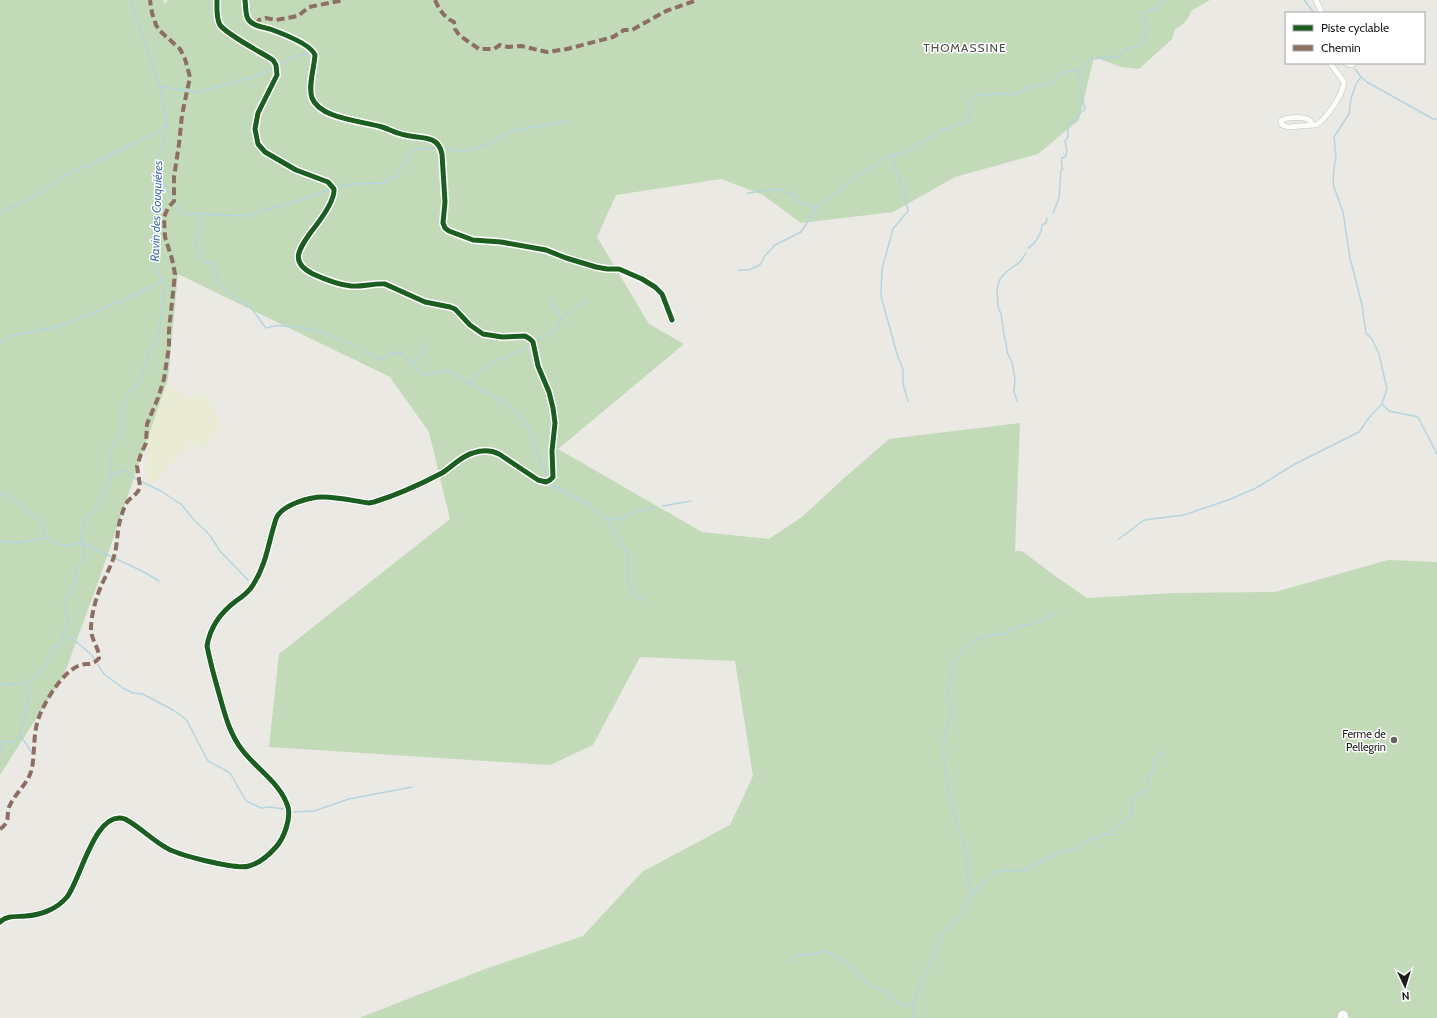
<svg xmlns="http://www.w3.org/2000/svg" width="1437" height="1018" viewBox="0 0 1437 1018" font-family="Cabin,sans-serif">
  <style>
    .farmland { fill: #e9ebd5 }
    .forest { fill: #c2dab7 }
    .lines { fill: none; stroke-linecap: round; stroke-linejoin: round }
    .stream { stroke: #b6d4df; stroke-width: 1.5 }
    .minor-casing { stroke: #c2c2bf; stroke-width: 6 }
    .tertiary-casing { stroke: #c2c2bf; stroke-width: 8 }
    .minor { stroke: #fcfcfb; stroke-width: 5 }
    .tertiary { stroke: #fcfcfb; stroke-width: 6 }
    .quiet { stroke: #8d6e63; stroke-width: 4; stroke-dasharray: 8 4; stroke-linecap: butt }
    .cycleway-casing { stroke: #fff; stroke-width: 8 }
    .cycleway { stroke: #1b5e20; stroke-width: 5 }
    .poi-dot { fill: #636361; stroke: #fff; stroke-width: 1.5 }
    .labels { text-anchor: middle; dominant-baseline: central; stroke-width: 3; stroke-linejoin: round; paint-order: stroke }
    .poi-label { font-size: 11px; fill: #1b1b1b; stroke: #fff; text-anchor: end }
    .neighbourhood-label { font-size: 12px; letter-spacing: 1px; fill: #4e4e4e; stroke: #fff }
    .water-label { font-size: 12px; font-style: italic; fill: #4673ad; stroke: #fff }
  </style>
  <rect width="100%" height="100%" fill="#eae9e3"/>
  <!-- farmland -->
  <path class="farmland" d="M167,383L188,397L204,392L223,427L203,449L190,444L152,485L148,483L145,470L148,453L146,441Z"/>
  <!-- forest -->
  <path class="forest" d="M0,0H163L165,4L168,0H1210L1191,11C1188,20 1184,25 1175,29L1172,39L1139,69L1121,67L1094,57L1079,120L1038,154L955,177L893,212L801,223L763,195L721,179L616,195L597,237L649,324L684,344L558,449L702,532L769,539L802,517L843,479L889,439L1020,423L1015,551H1022L1058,578L1087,598L1175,593L1275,592L1388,560L1437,562V1018H359L485,969L583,936L642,872L730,825L753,776L735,661L640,657L593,745L550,765L269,747L279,654L450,519L429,432L390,377L178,274L168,379L101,574L64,675L0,775Z"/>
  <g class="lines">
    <!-- stream -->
    <g class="stream">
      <path d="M1304,0L1314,13"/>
      <path d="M319,54L321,53"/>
      <path d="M280,64L298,55L310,54"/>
      <path d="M1355,69L1361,77L1367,82L1433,119H1437"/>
      <path d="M161,87L197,92L254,77L273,68"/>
      <path d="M447,149L464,151L486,145L512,131L567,121"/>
      <path d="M896,155L894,167L904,190L908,211L893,229L882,269L881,296L897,354L903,370V384L908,401"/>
      <path d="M159,174L182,214H199L201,222L196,243L197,249L202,259L204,262L210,263L215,268L220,284L226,291L251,308L266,328C278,324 283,326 296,327C331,332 350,344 380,359L393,353L400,352L424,375L446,371L452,373L509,406L520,416L528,427L543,468L548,478"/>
      <path d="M335,187L355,184L383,183L391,179L396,176L413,149L436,148"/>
      <path d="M748,193L777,189L794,195L798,202L816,208"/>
      <path d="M1053,213L1059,198L1061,170L1063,169C1061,165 1061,163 1062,158L1065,157L1067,152L1065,141L1068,137V124L1076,119L1078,115L1085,109L1080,89L1083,84L1078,76L1077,70"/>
      <path d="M200,214L245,216L303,199L328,190"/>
      <path d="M0,215L5,210L35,196L59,179L157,132L166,125"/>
      <path d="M1028,248C1035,244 1042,233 1042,225L1046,223L1047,218"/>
      <path d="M738,270H749L760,265L765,256L775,245L801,232L816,208L857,176L876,166L882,158L896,155L915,147L939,131L969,121L971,101L975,96L992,94H1016L1031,86L1052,84L1061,73L1068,71L1078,70L1092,59L1120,57L1125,49L1135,47L1146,38C1143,30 1150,26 1143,14C1152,7 1156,13 1163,0"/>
      <path d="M549,299L561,318"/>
      <path d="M536,341C548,335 558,333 561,318L585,301"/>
      <path d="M0,343L10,336L56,327L92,314L163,281"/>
      <path d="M413,362L421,355L425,344"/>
      <path d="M470,383L488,364L513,354L530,345"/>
      <path d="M1017,401L1014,391L1015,379L1012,362L1007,352L1006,343L1004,335L1001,314L998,307L997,289L1000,279L1006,272L1020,262L1026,253"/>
      <path d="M1383,405L1389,411L1418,417L1437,454"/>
      <path d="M111,476L125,470L136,479L161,491L182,505L194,520L209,534L220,551L248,580"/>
      <path d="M550,481L552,485L588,504L607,520L619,541L628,552L627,576L632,592L644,601"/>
      <path d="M0,493L7,494L43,524L46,537L52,543L64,545L82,543L142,571L159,581"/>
      <path d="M663,506L691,501"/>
      <path d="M607,520L623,518L638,511L656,507"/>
      <path d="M1119,539L1144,520L1184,515L1228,500L1256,488L1295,464L1359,432L1368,419L1382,404L1387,389L1379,354L1372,339L1366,333L1362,305L1350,258L1343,212L1333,184L1334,167L1336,158L1334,137L1349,114L1351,99L1356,84L1361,77"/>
      <path d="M0,541L17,543L45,538"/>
      <path d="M63,636L73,639L92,655L94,659"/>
      <path d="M98,665L104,674L123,688L133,693L143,694L173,710L186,719L208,761L230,773L246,801L261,808L270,807L283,809"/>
      <path d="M0,685L29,683"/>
      <path d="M21,736L32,753"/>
      <path d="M0,752L3,742H14L20,736L29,697V683L32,678L43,670L53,648L60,644L63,636L68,622L64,605L67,596L74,587L76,571L85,555L81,538L84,522L96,507L111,476L110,449L122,432V407L127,395L139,382L149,353L157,343L165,287L163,281L154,267L159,174L158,157L162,148L167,124L160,87L130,0"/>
      <path d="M292,812L314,811L349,799L412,787"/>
      <path d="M973,893L995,872L1001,870L1024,871L1062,851L1075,850L1085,842L1106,834L1113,835C1116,825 1122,820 1131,816L1132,799L1149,788L1148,779L1153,771L1156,757L1165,751"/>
      <path d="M788,963L796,955C805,954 815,956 822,951H825L847,963L853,970L858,972L869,985L884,991L889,997L906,1006L912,1005"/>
      <path d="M913,1018V1005L920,984L932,961L940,937L960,916L973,893C971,888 968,881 967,876C967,866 968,858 965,848C964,842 961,837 959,831C951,804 942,769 944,741C945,719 959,718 947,695L950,685L952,669L957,659L962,651L973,642L988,635L1003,634L1018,627L1035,623L1057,612"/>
    </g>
    <defs>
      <g id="minor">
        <path d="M245,0C246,6 245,13 248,19C252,26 263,27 270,29C281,33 311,44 315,55C314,69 308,86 312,98C320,119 363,121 382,127C389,129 397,134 405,135C420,139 438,134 442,154L445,202L443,223L445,228L449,231L473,240L501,242L546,250L566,258L596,267L607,269H619L642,279L655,287L662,294L664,299L672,320"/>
        <path d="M1316,0L1322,13"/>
        <path d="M1346,63L1351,65L1354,63"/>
        <path d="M1313,125C1312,124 1311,121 1309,120C1304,116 1284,117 1281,121L1282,125L1288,127L1313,125H1316C1326,119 1343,95 1344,82L1330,63"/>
        <path d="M1340,1018L1341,1014L1343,1013L1345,1014L1346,1018"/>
      </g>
      <path id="tertiary" d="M0,922C7,915 17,917 26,916C41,915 57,909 67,897C81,879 95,809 125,819C140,827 151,839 165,847C177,855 236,870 249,866C260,863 269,855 276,847C284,838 291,819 288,807C281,784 258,770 243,751C229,734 224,711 218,690C214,676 210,661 207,646C210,627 220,613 236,601C242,597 249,592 253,585C267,563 268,543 276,519C281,505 309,497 323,497C338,497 354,501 369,503L374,502C397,495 421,484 442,473C452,467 461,456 473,453C482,450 491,450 499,454L538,480L546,482L550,480L553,477L552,451L555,423L553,408L549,392L538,366L533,342L530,339L525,336L502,337L483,334L470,325L455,309L450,307L425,302L385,284C374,283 363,287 351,286C339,285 324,279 313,274C289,262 299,249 311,232C319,222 335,201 334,189L328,182L296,170L265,152L258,144L255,129L258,113L277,75L276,65L273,60C262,53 226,34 220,25C216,18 217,8 217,0"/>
    </defs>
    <!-- minor casing -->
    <use href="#minor" class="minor-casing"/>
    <!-- tertiary casing -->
    <use href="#tertiary" class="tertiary-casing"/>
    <!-- minor -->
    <use href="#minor" class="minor"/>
    <!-- tertiary -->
    <use href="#tertiary" class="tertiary"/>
    <!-- quiet -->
    <g class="quiet">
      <path d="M435,0C440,11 444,17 454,22L455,29L459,35L479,49H494L500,45L508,47L521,46L547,52L567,49L613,37L624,30H632L666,11L697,0"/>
      <path d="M256,25L259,20L266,18L276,20L298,16L309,7L344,0"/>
      <path d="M0,829C12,821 5,814 10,805C16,792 29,783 32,768C35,752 33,732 39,717C45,701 62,673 78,666C87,662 92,667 99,658C99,647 91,640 91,629C91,615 96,597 102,584C107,573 112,564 115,553C118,540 117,527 122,514C123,510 125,506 127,502C132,496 139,494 140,486L137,466L141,454L146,443L147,424L158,398L164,379L169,347V330L175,274L172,259L165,237L164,217L168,208L174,201V177L179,144L182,115L190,77L185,59L180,49L160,31L156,25L152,13L150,0"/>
    </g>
    <defs>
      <g id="cycleway">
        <path d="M245,0C246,6 245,13 248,19C252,26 263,27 270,29C281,33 311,44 315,55C314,69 308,86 312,98C320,119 363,121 382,127C389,129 397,134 405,135C420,139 438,134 442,154L445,202L443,223L445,228L449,231L473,240L501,242L546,250L566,258L596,267L607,269H619L642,279L655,287L662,294L664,299L672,320"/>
        <path d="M0,922C7,915 17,917 26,916C41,915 57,909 67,897C81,879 95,809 125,819C140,827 151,839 165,847C177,855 236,870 249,866C260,863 269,855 276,847C284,838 291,819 288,807C281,784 258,770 243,751C229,734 224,711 218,690C214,676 210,661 207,646C210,627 220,613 236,601C242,597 249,592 253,585C267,563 268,543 276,519C281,505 309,497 323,497C338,497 354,501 369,503L374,502C397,495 421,484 442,473C452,467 461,456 473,453C482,450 491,450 499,454L538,480L546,482L550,480L553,477L552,451L555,423L553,408L549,392L538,366L533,342L530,339L525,336L502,337L483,334L470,325L455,309L450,307L425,302L385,284C374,283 363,287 351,286C339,285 324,279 313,274C289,262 299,249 311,232C319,222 335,201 334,189L328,182L296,170L265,152L258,144L255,129L258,113L277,75L276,65L273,60C262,53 226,34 220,25C216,18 217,8 217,0"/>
      </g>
    </defs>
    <!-- cycleway casing -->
    <use href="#cycleway" class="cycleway-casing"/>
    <!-- cycleway -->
    <use href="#cycleway" class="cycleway"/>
  </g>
  <!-- markers -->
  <circle class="poi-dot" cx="1394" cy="740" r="4"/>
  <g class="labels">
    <!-- poi labels -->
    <g class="poi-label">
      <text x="1386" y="734">Ferme de<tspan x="1386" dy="13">Pellegrin</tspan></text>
    </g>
    <!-- neighbourhood labels -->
    <g class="neighbourhood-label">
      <text x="965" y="47">THOMASSINE</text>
    </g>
    <!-- water labels -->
    <g class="water-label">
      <text transform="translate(156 211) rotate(-88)">Ravin des Couquiéres</text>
    </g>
  </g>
  <!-- legend -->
  <rect x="1285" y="12" width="140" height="52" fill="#ffffff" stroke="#a4a4a4"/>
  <rect x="1293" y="25" width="20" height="6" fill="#1b5e20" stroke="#a4a4a4"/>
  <text x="1321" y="32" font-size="12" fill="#1b1b1b">Piste cyclable</text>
  <rect x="1293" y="45" width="20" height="6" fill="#8d6e63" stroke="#a4a4a4"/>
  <text x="1321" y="52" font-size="12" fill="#1b1b1b">Chemin</text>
  <!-- north arrow -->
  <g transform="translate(1405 986) rotate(176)" stroke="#ffffff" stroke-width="3" paint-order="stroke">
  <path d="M0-3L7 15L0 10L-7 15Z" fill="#1b1b1b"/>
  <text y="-6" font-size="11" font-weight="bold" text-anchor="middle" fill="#1b1b1b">N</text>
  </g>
</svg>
